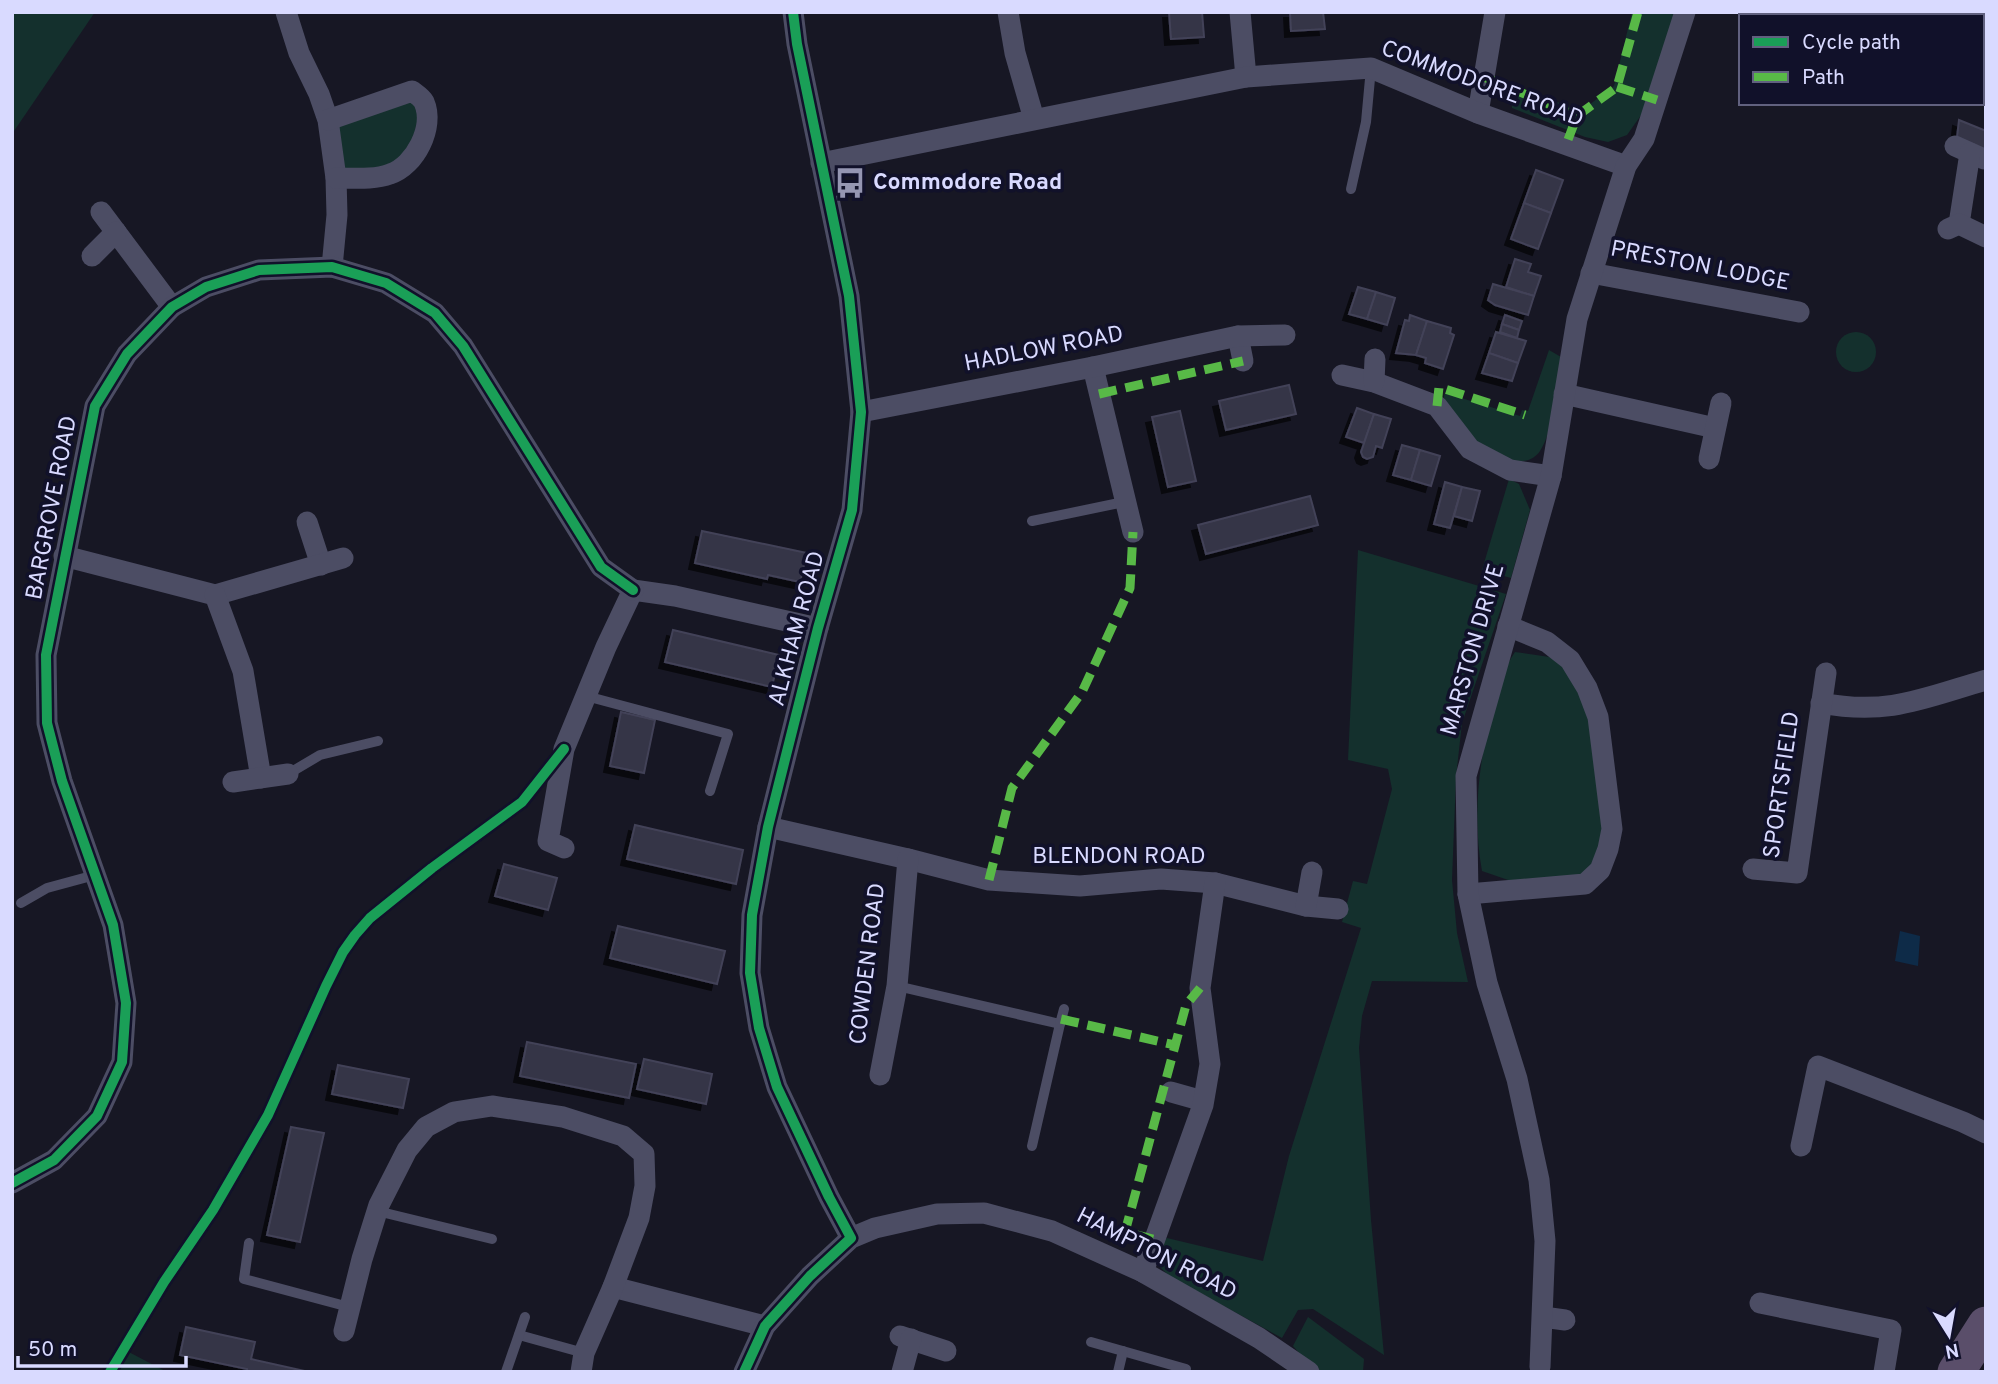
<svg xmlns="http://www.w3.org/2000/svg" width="1998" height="1384" viewBox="0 0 1998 1384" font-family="Overpass,sans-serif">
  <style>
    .green { fill: #14302d }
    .water { fill: #0e2b48 }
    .building { fill: #353546; stroke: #434258; stroke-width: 2; filter: url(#shadow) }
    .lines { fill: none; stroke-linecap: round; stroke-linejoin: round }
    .service { stroke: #4c4d64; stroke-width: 10 }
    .minor { stroke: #4c4d64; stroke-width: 21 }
    .trunk { stroke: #5a4e6a; stroke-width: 37 }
    .quiet { stroke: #58b947; stroke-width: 9; stroke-dasharray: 18 9; stroke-linecap: butt }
    .cycleway-casing { stroke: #11112a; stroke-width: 15 }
    .cycleway { stroke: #1a9f57; stroke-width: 10 }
    .labels { text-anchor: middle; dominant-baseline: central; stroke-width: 7; stroke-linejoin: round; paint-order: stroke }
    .street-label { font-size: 23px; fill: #d9daff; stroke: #11112a }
    .poi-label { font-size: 23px; font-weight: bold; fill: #d9daff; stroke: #11112a; text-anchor: start }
  </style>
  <defs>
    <filter id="shadow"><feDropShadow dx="-6" dy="6" stdDeviation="0" flood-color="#0009"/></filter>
  </defs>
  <rect width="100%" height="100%" fill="#171724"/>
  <!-- green -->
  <g class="green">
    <path d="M12,12H95L12,134Z"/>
    <path d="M1632,12H1675L1644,111L1627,135L1608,142L1585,137L1512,108L1510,84L1581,111L1614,86Z"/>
    <path d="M423,100L406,166L336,178L328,120Z"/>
    <circle cx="1856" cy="352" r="20"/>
    <path d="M1549,350L1561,357C1559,381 1554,430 1540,451C1524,474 1489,453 1474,439C1462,428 1452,415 1442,403L1445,393L1520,416L1522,410L1528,411Z"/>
    <path d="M1509,479L1519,484L1530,510L1511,578L1482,570Z"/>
    <path d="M1358,550L1506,594L1462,723L1456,777L1452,880L1457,933L1468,982L1372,981L1362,1016L1359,1048L1371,1220L1384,1355L1313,1309L1298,1310L1282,1338L1169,1276L1157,1264L1156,1248L1167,1238L1263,1261L1289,1156L1361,928L1342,922L1353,881L1367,884L1392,789L1388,769L1348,760Z"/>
    <path d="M1515,652L1570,660L1587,688L1612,829L1585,884L1511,881L1482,871C1472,816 1479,760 1493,706C1499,686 1503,669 1515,652Z"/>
    <path d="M1308,1317L1364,1359L1363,1372H1316L1293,1346Z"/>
    <path d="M123,1349L167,1372H110Z"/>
  </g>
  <!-- water -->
  <path class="water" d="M1900,931L1920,936L1918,966L1895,961Z"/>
  <!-- building -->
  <g class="building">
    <path d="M1169,12H1202L1204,37L1171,39Z"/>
    <path d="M1290,12H1323L1325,29L1291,31Z"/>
    <path d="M1959,120L1986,131L1985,150L1957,138Z"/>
    <path d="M1536,170L1563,180L1551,213L1524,203Z"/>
    <path d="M1524,203L1551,213L1538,249L1511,239Z"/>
    <path d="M1515,259L1531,264L1528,272L1541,276L1534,296L1506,287Z"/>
    <path d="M1493,284L1534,296L1528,315L1495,305L1488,300Z"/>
    <path d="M1358,287L1376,292L1367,319L1349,314Z"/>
    <path d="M1376,292L1395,298L1387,325L1367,319Z"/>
    <path d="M1410,315L1427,321L1416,355L1396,353L1405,320L1409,321Z"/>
    <path d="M1505,315L1522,321L1519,330L1502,324Z"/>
    <path d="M1427,321L1451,328L1450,333L1454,335L1443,369L1425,363L1426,358L1416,355Z"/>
    <path d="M1502,324L1519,330L1517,338L1500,332Z"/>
    <path d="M1496,332L1526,341L1518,363L1489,353Z"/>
    <path d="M1489,353L1518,363L1512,381L1482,373Z"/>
    <path d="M1289,385L1296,414L1226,430L1219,401Z"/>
    <path d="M1357,408L1374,414L1364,443L1346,437Z"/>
    <path d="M1180,411L1196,481L1168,487L1152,417Z"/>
    <path d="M1374,414L1391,419L1382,448L1376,446L1373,457L1367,459L1363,457L1361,452Z"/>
    <path d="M1402,445L1420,450L1411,480L1393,475Z"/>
    <path d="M1420,450L1440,456L1431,486L1411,480Z"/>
    <path d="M1445,482L1462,487L1450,528L1434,524Z"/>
    <path d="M1462,487L1480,491L1472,521L1454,516Z"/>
    <path d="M1310,496L1318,525L1206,554L1198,525Z"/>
    <path d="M702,531L807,553L800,582L768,575L767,579L695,563Z"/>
    <path d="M673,630L779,655L772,687L665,662Z"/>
    <path d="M621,712L655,720L644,773L610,766Z"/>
    <path d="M635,825L743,850L736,884L627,859Z"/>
    <path d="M504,864L557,878L548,910L495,896Z"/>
    <path d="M618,926L725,951L717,984L610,958Z"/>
    <path d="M527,1042L636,1064L629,1098L520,1076Z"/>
    <path d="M644,1059L712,1074L706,1104L637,1089Z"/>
    <path d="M338,1065L409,1079L403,1108L332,1094Z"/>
    <path d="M291,1127L324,1133L300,1242L267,1235Z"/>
    <path d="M186,1327L255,1342L251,1359L309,1372H247V1369L180,1355Z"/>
  </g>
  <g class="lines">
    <!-- service -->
    <g class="service">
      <path d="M1351,189L1366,122L1371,68"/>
      <path d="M1032,521L1124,502"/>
      <path d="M586,696L728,734L710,791"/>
      <path d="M288,774L320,755L378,741"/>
      <path d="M21,903L47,888L95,875"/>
      <path d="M897,986L1060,1024L1032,1146"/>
      <path d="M1060,1024L1064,1009"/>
      <path d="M377,1211L492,1239"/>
      <path d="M249,1243L244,1279L349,1307"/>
      <path d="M519,1335L584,1353"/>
      <path d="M1091,1342L1186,1369"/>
      <path d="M506,1372L525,1317"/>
      <path d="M1118,1372L1123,1351"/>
    </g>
    <!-- minor -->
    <g class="minor">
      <path d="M286,12L299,53L319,94L328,120L336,178L337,215L332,267"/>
      <path d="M793,12L797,44L849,296L861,412L852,510L818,628L768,827L752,915L750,973L759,1028L777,1087L829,1197L851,1238"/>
      <path d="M1008,12L1015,53L1034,119"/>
      <path d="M1240,12L1246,77"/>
      <path d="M1478,113L1495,12"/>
      <path d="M328,120L412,91C416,94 422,98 424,102C435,127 415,166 390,174C374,180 354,178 336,178"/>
      <path d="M1955,146L1984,159"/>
      <path d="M821,163L1246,77L1371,68L1478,113L1626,166"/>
      <path d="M101,212L172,307"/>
      <path d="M1959,224L1970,153"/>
      <path d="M1948,229L1959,224L1986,237"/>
      <path d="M92,256L116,232"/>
      <path d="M1591,273L1799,312"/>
      <path d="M1238,336L1243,361"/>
      <path d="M1093,367L1133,532"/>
      <path d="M1342,375L1374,382L1437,406L1470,449L1510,470L1551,476"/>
      <path d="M1374,382L1375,359"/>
      <path d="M1564,394L1715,428"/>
      <path d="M861,412L1093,367L1238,336L1285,335"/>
      <path d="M1709,459L1721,403"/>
      <path d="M307,522L321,565"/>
      <path d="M64,556L215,595L343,558"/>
      <path d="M215,595L243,671L261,778"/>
      <path d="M1821,703C1888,716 1924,698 1986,680"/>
      <path d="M233,782L288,774"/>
      <path d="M768,827L908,859L989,880L1080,886L1161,879L1215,883L1306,906L1338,909"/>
      <path d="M564,848L548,841L564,749L606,647L633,590L675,596L818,628"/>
      <path d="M1753,869L1797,873L1826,673"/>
      <path d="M1468,894L1585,884L1600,870L1608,849L1612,829L1598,717L1587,688L1570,660L1547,642L1508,626"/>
      <path d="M1306,906L1312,872"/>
      <path d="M880,1075L897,986L908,859"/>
      <path d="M1171,1092L1203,1101"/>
      <path d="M1801,1146L1818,1066L1963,1122L1986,1133"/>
      <path d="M12,1183L54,1160L97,1116L122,1062L126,1003L113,925L62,781L47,723L46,655L95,406L127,354L172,307L206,287L259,270L332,267L386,283L435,313L463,346L601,567L633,590"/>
      <path d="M1143,1272L1203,1105L1210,1064L1200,988L1215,883"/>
      <path d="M613,1287L765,1326"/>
      <path d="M1760,1303L1891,1330L1884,1372"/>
      <path d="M1543,1317L1565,1320"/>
      <path d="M344,1331L362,1259L379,1205L407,1150L426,1127L454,1112L492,1106L563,1117L623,1136L644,1154L645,1186L639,1218L613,1287L584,1353L581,1372"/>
      <path d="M900,1336L946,1351"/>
      <path d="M1540,1367L1545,1241L1539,1180L1517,1079L1487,983L1468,894L1466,776L1551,476L1577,319L1626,166L1644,139L1685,12"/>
      <path d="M744,1372L765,1326L810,1276L851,1238L875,1228L937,1214L984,1213L1052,1231L1143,1272L1259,1338L1309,1372"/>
      <path d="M902,1372L911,1339"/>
    </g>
    <!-- trunk -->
    <path class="trunk" d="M1956,1372L1986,1325"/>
    <!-- quiet -->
    <g class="quiet">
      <path d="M1484,77L1577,116L1566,145"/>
      <path d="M1617,87L1657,100"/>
      <path d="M1577,116L1617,87L1638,12"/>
      <path d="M1099,394L1243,361"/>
      <path d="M1437,406L1439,387L1525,415"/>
      <path d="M989,880L1012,788L1082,692L1130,588L1133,532"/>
      <path d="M1061,1019L1175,1045"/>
      <path d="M1153,1239L1125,1232L1186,1005L1200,988"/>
    </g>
    <defs>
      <g id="cycleway">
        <path d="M12,1183L54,1160L97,1116L122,1062L126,1003L113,925L62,781L47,723L46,655L95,406L127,354L172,307L206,287L259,270L332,267L386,283L435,313L463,346L601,567L633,590"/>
        <path d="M110,1372L164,1282L213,1210L268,1115L326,986L343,952L355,935L370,918L432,868L522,802L564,749"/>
        <path d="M744,1372L765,1326L810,1276L851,1238L829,1197L777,1087L759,1028L750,973L752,915L768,827L818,628L852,510L861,412L849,296L797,44L793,12"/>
      </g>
    </defs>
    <!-- cycleway casing -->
    <use href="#cycleway" class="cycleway-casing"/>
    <!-- cycleway -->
    <use href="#cycleway" class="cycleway"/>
  </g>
  <!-- icons -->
  <defs>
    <symbol id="bus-bare" viewBox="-9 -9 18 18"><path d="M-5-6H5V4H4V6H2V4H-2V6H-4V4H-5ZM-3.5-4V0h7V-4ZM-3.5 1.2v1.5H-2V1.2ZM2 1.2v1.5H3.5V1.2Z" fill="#9596b2" stroke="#11112a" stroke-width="2.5" paint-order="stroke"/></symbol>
  </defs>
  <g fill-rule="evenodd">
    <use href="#bus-bare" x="828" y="161" width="44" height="44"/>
  </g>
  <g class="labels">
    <!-- street labels -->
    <g class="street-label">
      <text transform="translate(1482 85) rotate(20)">COMMODORE ROAD</text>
      <text transform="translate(1700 267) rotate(11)">PRESTON LODGE</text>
      <text transform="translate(1044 350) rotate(-11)">HADLOW ROAD</text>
      <text transform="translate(53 508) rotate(-79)">BARGROVE ROAD</text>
      <text transform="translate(798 629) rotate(-75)">ALKHAM ROAD</text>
      <text transform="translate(1474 650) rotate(-74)">MARSTON DRIVE</text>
      <text transform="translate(1783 785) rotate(-82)">SPORTSFIELD</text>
      <text x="1119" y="857">BLENDON ROAD</text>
      <text transform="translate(869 964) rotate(-83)">COWDEN ROAD</text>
      <text transform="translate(1156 1255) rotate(27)">HAMPTON ROAD</text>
    </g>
    <!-- poi labels -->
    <g class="poi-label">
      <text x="873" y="183">Commodore Road</text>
    </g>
  </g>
  <!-- border -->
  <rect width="1998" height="1384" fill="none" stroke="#d9daff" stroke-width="28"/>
  <!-- legend -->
  <rect x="1739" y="14" width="245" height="91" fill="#11112a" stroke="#61617f" stroke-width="2"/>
  <rect x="1753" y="37" width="35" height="10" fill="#1a9f57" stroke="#61617f" stroke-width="2"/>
  <text x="1802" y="49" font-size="21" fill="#d9daff">Cycle path</text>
  <rect x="1753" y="72" width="35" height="10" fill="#58b947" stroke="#61617f" stroke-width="2"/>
  <text x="1802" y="84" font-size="21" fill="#d9daff">Path</text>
  <!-- north arrow -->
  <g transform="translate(1949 1335) rotate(169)" stroke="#11112a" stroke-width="5" paint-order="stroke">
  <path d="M0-5L12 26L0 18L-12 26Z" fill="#d9daff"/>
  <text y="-10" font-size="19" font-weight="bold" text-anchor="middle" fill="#d9daff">N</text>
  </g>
  <!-- scale -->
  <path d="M18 1356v10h168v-10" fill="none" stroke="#d9daff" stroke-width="3.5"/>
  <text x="28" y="1356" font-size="21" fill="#d9daff" stroke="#11112a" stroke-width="5" paint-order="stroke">50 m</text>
</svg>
